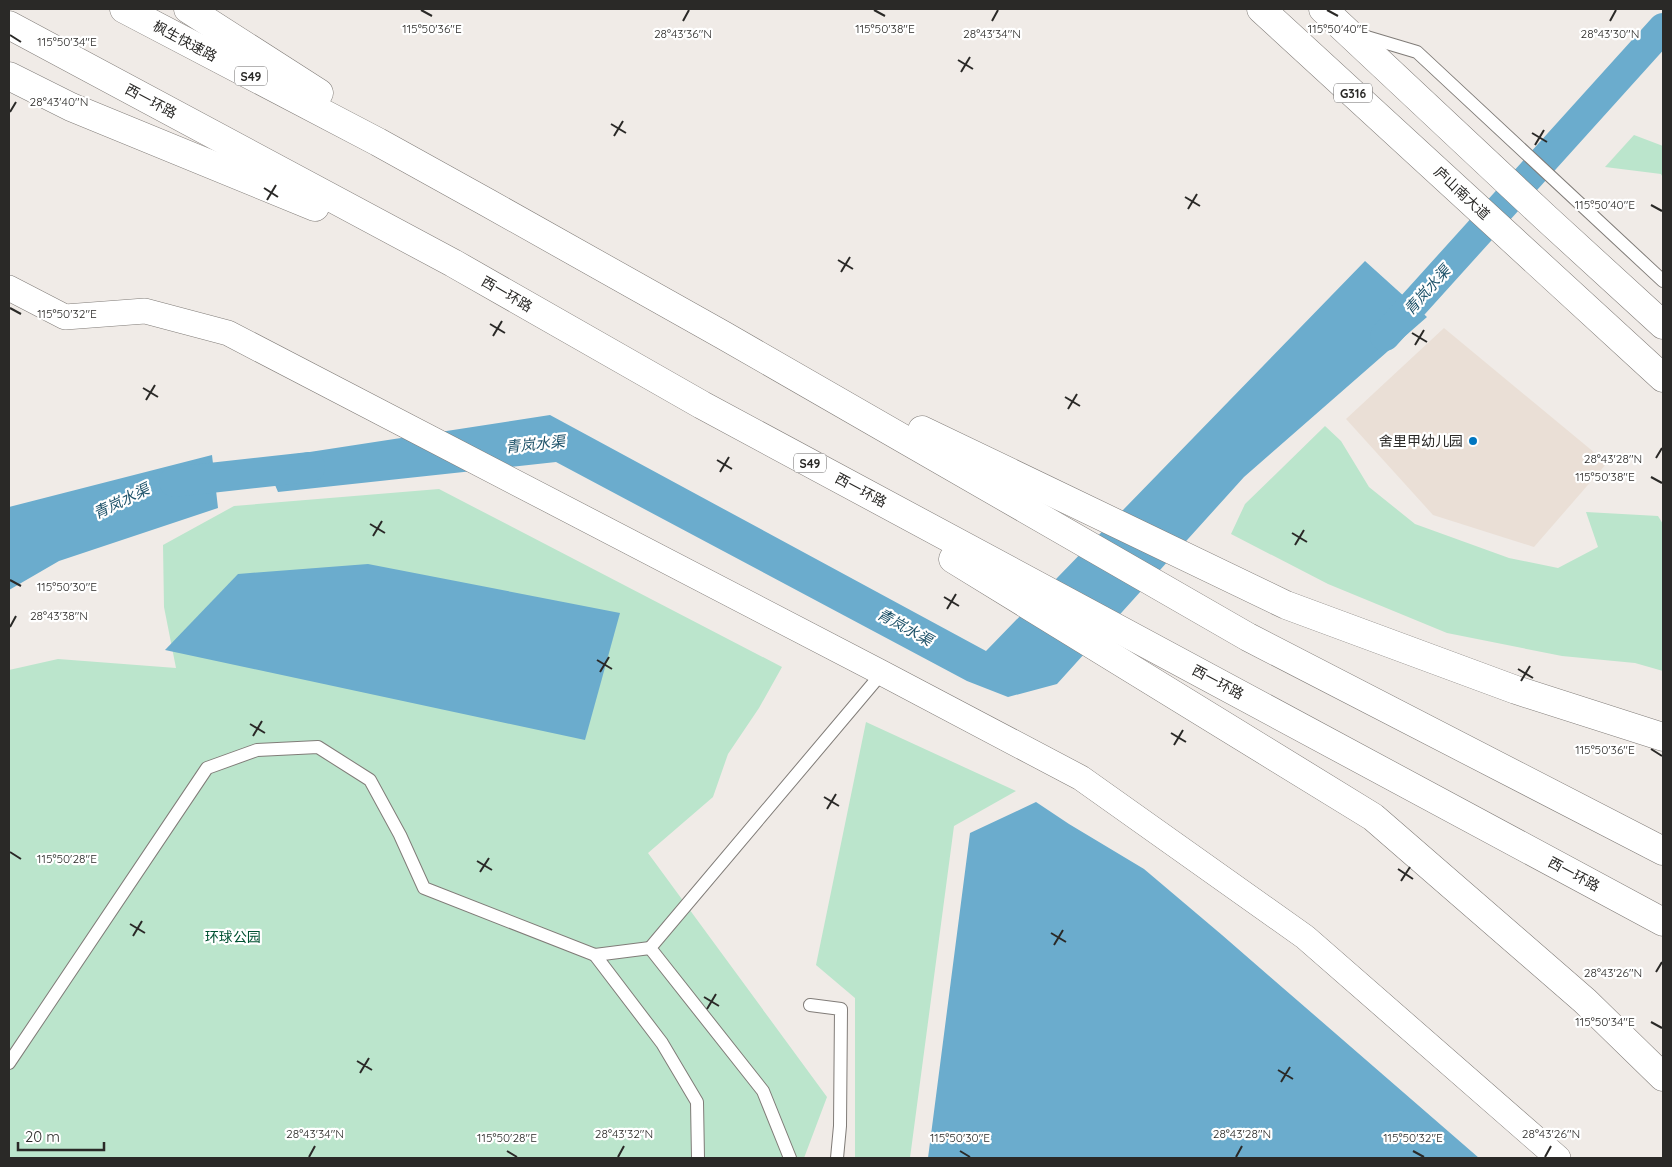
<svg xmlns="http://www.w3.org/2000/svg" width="1672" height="1167" viewBox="0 0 1672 1167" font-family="Quicksand,'Noto Sans SC',sans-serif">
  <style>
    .built { fill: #eadfd6 }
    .green { fill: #bbe5cc }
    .water { fill: #6baccd }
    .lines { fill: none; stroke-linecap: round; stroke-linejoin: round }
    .canal { stroke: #6baccd; stroke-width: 30 }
    .service-casing { stroke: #807c78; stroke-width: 14 }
    .minor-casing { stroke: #807c78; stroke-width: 26 }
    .trunk-casing { stroke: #807c78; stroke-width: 29 }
    .service { stroke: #fff; stroke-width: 12 }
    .minor { stroke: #fff; stroke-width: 25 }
    .trunk { stroke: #fff; stroke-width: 28 }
    .ticks { fill: none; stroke: #2a2927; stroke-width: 2 }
    .poi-dot { fill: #0076c0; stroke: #fff; stroke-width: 2 }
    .labels { text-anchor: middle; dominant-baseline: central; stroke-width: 4.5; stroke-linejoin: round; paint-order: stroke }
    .shield { fill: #fff; stroke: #6a6968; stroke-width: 1 }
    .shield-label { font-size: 12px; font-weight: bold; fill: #2a2927 }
    .street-label { font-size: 14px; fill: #2a2927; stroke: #fff }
    .poi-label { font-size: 14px; fill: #2a2927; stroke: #fff; text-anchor: end }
    .park-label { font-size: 14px; fill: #005131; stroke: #fff }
    .water-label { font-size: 15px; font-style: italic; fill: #20546b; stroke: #fff }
    .ticks-label { font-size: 12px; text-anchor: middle; fill: #2a2927; stroke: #fff; stroke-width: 4.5; stroke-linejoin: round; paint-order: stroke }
  </style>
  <rect width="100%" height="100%" fill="#f0ebe7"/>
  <!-- built -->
  <path class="built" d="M1444,328L1607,463L1534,547L1433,515L1346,419Z"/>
  <!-- green -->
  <g class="green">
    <path d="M1634,135L1663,146V178L1661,174L1605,167Z"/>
    <path d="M1325,426L1341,441L1369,487L1415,524L1509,558L1558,568L1598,547L1586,512L1658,516L1663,524V671L1635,663L1562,656L1447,633L1328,584L1231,534L1245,504Z"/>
    <path d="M439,489L782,667L759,708L728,754L713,797L648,853L827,1097L804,1158H9V670L58,659L176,668L164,607L163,545L234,506Z"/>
    <path d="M866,722L1016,791L954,826L910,1158H855V998L816,965Z"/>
  </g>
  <!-- water -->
  <g class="water">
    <path d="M1365,261L1427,317L1244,477L1057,684L1008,697L967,681L556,462L278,492L264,459L550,415L986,651Z"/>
    <path d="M212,455L218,508L59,561L9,590V507Z"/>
    <path d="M368,564L620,613L585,740L165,650L238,574Z"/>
    <path d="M1036,802L1069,824L1144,869L1222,935L1479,1158H928L970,833Z"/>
  </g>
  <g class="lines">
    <!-- canal -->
    <g class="canal">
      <path d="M1385,336L1663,28"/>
      <path d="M174,482L310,467"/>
    </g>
    <defs>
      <g id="service">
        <path d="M1360,35L1417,52L1663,281"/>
        <path d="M650,948L595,955L662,1043L697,1102L698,1158"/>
        <path d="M810,1005L841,1009L840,1126L837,1158"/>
        <path d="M9,1063L207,768L257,750L318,747L370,780L400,835L424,888L595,955"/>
        <path d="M790,1158L763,1091L650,948L882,673"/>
      </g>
      <path id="minor" d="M9,288L65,317L145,311L228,333L882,673L1081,778L1305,937L1558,1158"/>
      <g id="trunk">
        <path d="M124,9L378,142L488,203L723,335L1248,637L1663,851"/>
        <path d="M188,9L319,93"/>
        <path d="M1261,9L1663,378"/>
        <path d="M1323,9L1545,217L1663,325"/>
        <path d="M9,25L453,263L702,405L1663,922"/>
        <path d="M9,76L71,107L315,207"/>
        <path d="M922,430L1286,605L1516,690L1663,737"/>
        <path d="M953,559L1373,817L1585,1001L1663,1077"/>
      </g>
    </defs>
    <!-- service casing -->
    <use href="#service" class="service-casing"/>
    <!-- minor casing -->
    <use href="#minor" class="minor-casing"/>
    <!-- trunk casing -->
    <use href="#trunk" class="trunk-casing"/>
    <!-- service -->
    <use href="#service" class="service"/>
    <!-- minor -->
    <use href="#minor" class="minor"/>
    <!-- trunk -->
    <use href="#trunk" class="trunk"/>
  </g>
  <!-- ticks -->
  <path class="ticks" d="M421,10L432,16M874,10L885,16M1327,10L1338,16M683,21L689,10M992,21L998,10M1610,21L1616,10M10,35L21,42M958,60L973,69M961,72L970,57M10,112L16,102M611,124L626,133M1532,133L1547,142M614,136L623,121M1535,145L1544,130M264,188L278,197M1185,197L1200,206M267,200L276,185M1651,205L1662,211M1188,209L1197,194M838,260L853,269M841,272L850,257M10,308L21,314M490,324L505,333M1412,333L1427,342M493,336L502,321M1415,345L1424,330M143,388L158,397M1065,397L1080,406M146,400L155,385M1068,409L1077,394M1656,458L1662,448M717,460L732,469M720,472L729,457M1651,477L1662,483M370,524L385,533M1292,533L1307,542M373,536L382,521M1295,545L1304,530M10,580L21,586M944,597L959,606M947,609L956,594M10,627L16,616M597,660L612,669M1518,669L1533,678M600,672L609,657M1521,681L1530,666M250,724L265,733M1171,733L1186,742M253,736L262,721M1174,745L1183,730M1651,749L1662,756M824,797L839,806M827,809L836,794M10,852L21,859M477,861L492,870M1398,869L1413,879M480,872L489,858M1401,881L1410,867M130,924L145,933M1051,933L1066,942M133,936L142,921M1054,945L1063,930M1656,972L1662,962M704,997L719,1006M707,1009L716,994M1651,1022L1662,1028M357,1061L372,1070M1278,1070L1293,1079M360,1073L369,1058M1281,1082L1290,1067M507,1151L517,1157M960,1151L970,1157M1413,1151L1424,1157M309,1157L315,1146M618,1157L624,1146M1236,1157L1242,1146M1545,1157L1551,1146"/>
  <!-- markers -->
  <circle class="poi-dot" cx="1473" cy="441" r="5"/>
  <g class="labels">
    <!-- shield labels -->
    <g class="shield">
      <rect x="235" y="66.5" width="32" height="19" rx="4"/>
      <rect x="1334" y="83.5" width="38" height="19" rx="4"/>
      <rect x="794" y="453.5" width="32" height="19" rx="4"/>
    </g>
    <g class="shield-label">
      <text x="251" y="76">S49</text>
      <text x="1353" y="93">G316</text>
      <text x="810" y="463">S49</text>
    </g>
    <!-- street labels -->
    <g class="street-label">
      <text transform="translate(185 41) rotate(28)">枫生快速路</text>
      <text transform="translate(151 101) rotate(28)">西一环路</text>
      <text transform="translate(1462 193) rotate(43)">庐山南大道</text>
      <text transform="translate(507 294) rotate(30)">西一环路</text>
      <text transform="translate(861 490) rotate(28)">西一环路</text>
      <text transform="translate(1218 682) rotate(28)">西一环路</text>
      <text transform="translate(1574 874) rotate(28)">西一环路</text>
    </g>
    <!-- poi labels -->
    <g class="poi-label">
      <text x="1463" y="441">舍里甲幼儿园</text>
    </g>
    <!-- park labels -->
    <g class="park-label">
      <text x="233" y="937">环球公园</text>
    </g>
    <!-- water labels -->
    <g class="water-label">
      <text transform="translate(1427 290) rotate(-48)">青岚水渠</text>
      <text transform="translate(535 444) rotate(-6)">青岚水渠</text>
      <text transform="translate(121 501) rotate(-26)">青岚水渠</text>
      <text transform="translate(905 627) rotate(29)">青岚水渠</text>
    </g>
  </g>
  <g class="ticks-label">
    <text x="432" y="33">115°50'36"E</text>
    <text x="885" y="33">115°50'38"E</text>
    <text x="1338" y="33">115°50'40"E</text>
    <text x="683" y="38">28°43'36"N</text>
    <text x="992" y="38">28°43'34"N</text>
    <text x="1610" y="38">28°43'30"N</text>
    <text x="67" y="46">115°50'34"E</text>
    <text x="59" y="106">28°43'40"N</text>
    <text x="1605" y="209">115°50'40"E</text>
    <text x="67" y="318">115°50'32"E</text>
    <text x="1613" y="463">28°43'28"N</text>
    <text x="1605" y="481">115°50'38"E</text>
    <text x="67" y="591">115°50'30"E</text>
    <text x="59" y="620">28°43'38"N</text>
    <text x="1605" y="754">115°50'36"E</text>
    <text x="67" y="863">115°50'28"E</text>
    <text x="1613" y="977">28°43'26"N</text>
    <text x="1605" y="1026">115°50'34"E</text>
    <text x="315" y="1138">28°43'34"N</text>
    <text x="624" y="1138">28°43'32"N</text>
    <text x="1242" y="1138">28°43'28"N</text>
    <text x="1551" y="1138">28°43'26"N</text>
    <text x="507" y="1142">115°50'28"E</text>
    <text x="960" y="1142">115°50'30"E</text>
    <text x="1413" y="1142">115°50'32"E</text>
  </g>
  <!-- border -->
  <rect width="1672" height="1167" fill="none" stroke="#2a2927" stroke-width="20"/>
  <!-- scale -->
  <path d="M18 1142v8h86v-8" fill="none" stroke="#2a2927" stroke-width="2.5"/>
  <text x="25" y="1142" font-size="15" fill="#2a2927" stroke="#ffffff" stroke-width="4" paint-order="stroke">20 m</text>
</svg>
